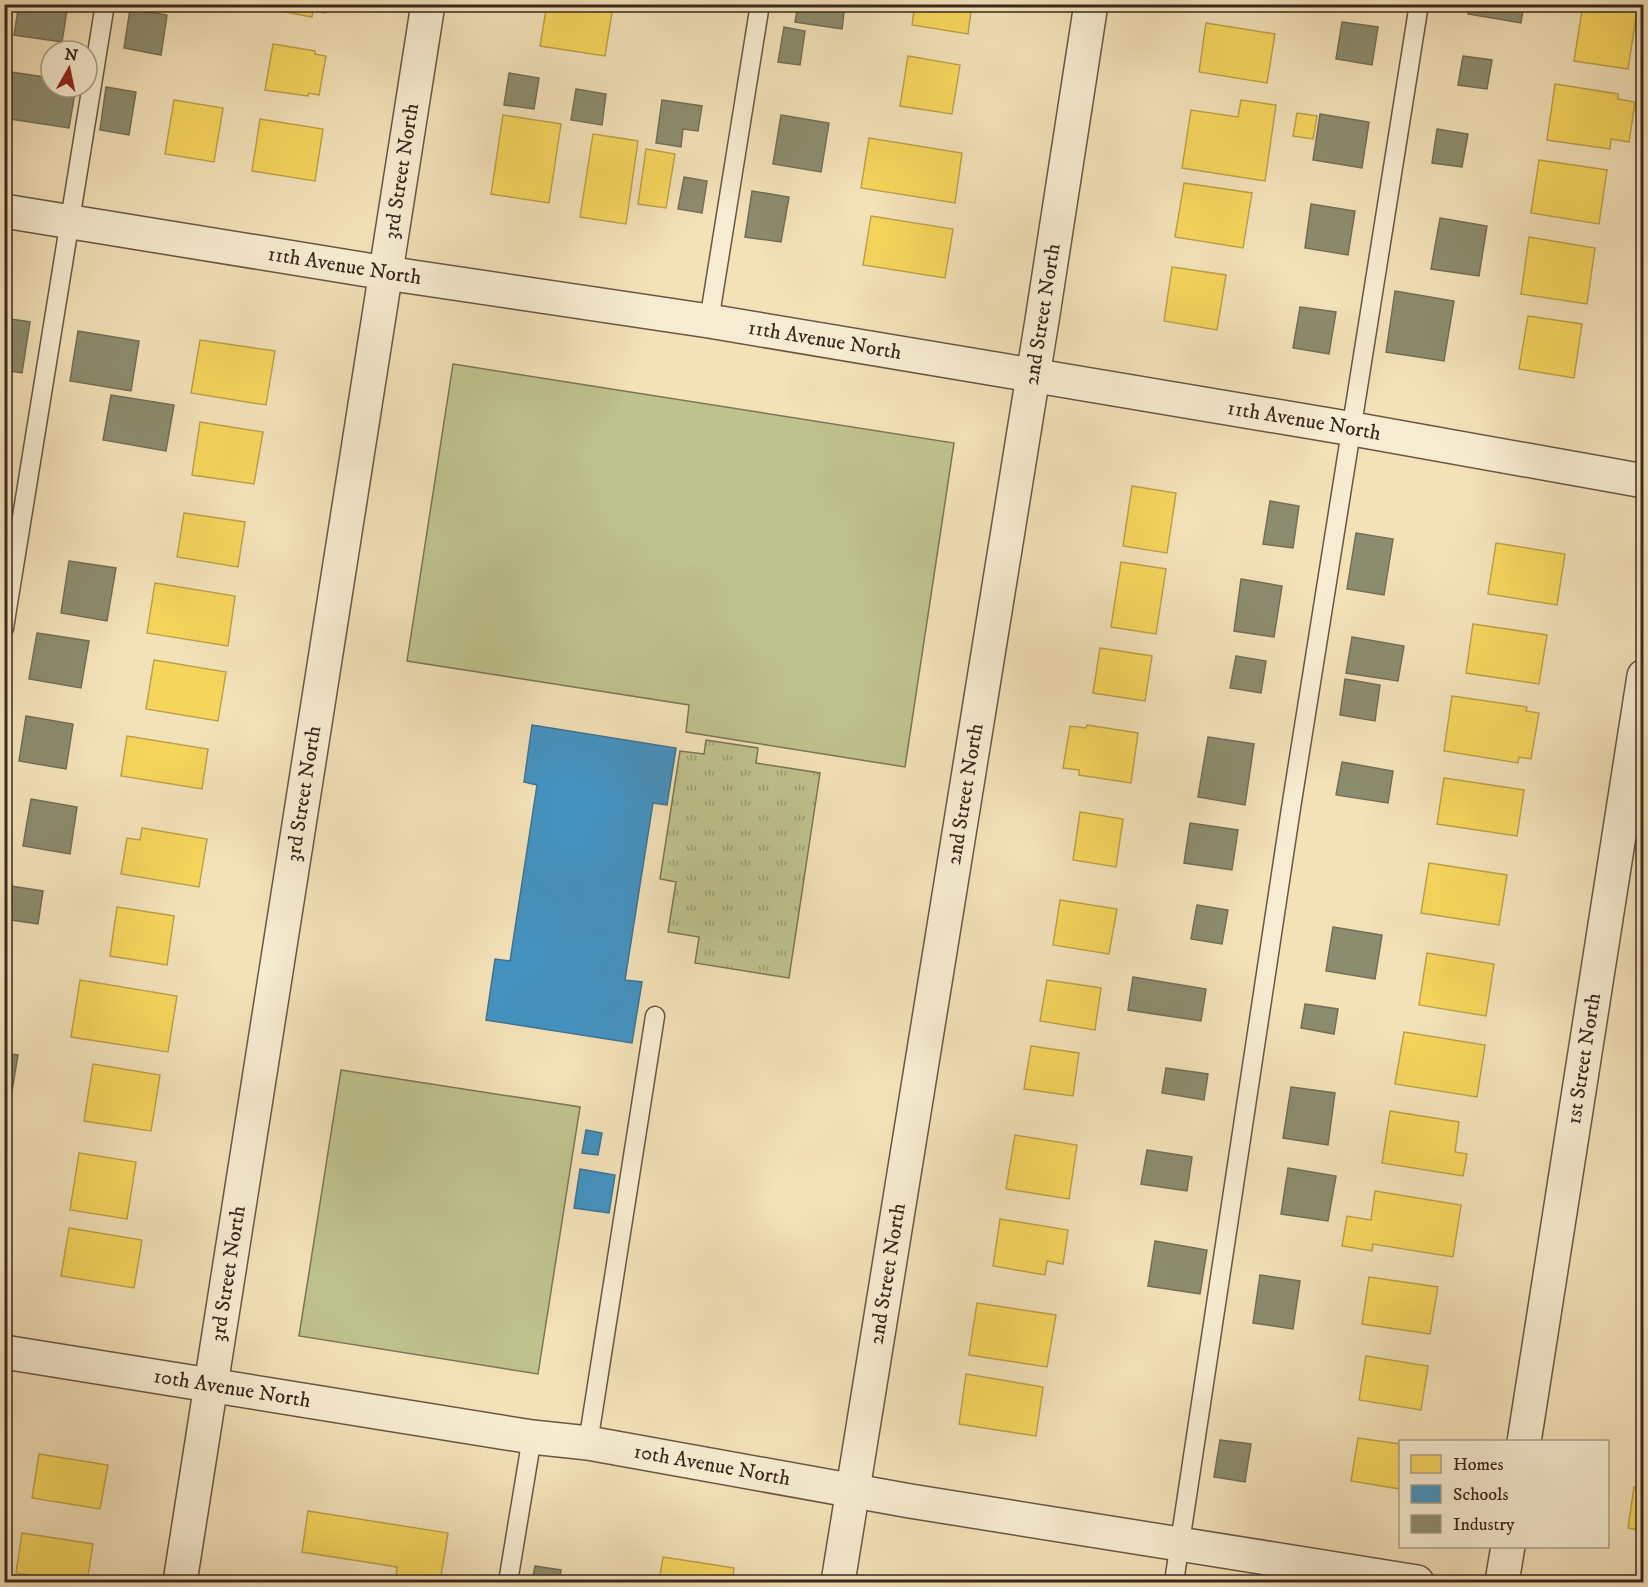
<svg xmlns="http://www.w3.org/2000/svg" width="1648" height="1587" viewBox="0 0 1648 1587" font-family="'IM FELL DW Pica',serif">
  <style>
    .park { fill: url(#park-tufts); stroke: #7c7556; stroke-width: 1.5 }
    .pitch { fill: #bec28d; stroke: #7c7556; stroke-width: 1.5 }
    .homes { fill: #f6d55c; stroke: #bda149; stroke-width: 1.5 }
    .schools { fill: #4393c3; stroke: #407392; stroke-width: 1.5 }
    .industry { fill: #8c8c6e; stroke: #736e56; stroke-width: 1.5 }
    .lines { fill: none; stroke-linecap: round; stroke-linejoin: round }
    .service-casing { stroke: #685644; stroke-width: 21 }
    .minor-casing { stroke: #685644; stroke-width: 36 }
    .tertiary-casing { stroke: #685644; stroke-width: 36 }
    .service { stroke: #f7ecd1; stroke-width: 18 }
    .minor { stroke: #f7ecd1; stroke-width: 33 }
    .tertiary { stroke: #f7ecd1; stroke-width: 33 }
    .labels { text-anchor: middle; dominant-baseline: central; stroke-width: 6; stroke-linejoin: round; paint-order: stroke }
    .street-label { font-size: 21px; fill: #39281e; stroke: #f7ecd1 }
  </style>
  <defs>
    <pattern id="park-tufts" width="24" height="20" patternUnits="userSpaceOnUse" patternTransform="scale(1.5)"><rect width="24" height="20" fill="#bec28d"/><path d="M3 7l-1-3M5 7V3M7 7l1-3M15 17l-1-3M17 17v-4M19 17l1-3" fill="none" stroke="#9b9e73"/></pattern>
  </defs>
  <rect width="100%" height="100%" fill="#f3e1b8"/>
  <filter id="stains"><feTurbulence type="fractalNoise" baseFrequency=".00333" numOctaves="4"/><feColorMatrix values="0 0 0 0 .2 0 0 0 0 .09 0 0 0 0 .02 0 0 0 .5 -.17"/></filter>
  <radialGradient id="worn" r=".72"><stop offset=".6" stop-color="#630" stop-opacity="0"/><stop offset="1" stop-color="#630" stop-opacity=".3"/></radialGradient>
  <!-- park -->
  <path class="park" d="M706,740L758,748L756,763L820,773L789,978L695,963L699,937L668,932L676,882L660,879L680,751L704,754Z"/>
  <!-- pitch -->
  <g class="pitch">
    <path d="M453,364L954,443L905,767L686,732L689,705L407,661Z"/>
    <path d="M341,1070L580,1107L538,1374L299,1336Z"/>
  </g>
  <!-- homes -->
  <g class="homes">
    <path d="M245,4H327L326,13L313,11L312,17Z"/>
    <path d="M547,4L613,6L605,56L540,46Z"/>
    <path d="M915,4H972L968,34L912,25Z"/>
    <path d="M1583,4H1599L1637,11L1628,69L1574,61Z"/>
    <path d="M1206,23L1275,34L1267,83L1199,72Z"/>
    <path d="M273,44L315,51V54L326,56L319,95L309,93L308,96L265,90Z"/>
    <path d="M908,56L960,65L952,114L900,106Z"/>
    <path d="M1555,84L1618,94V99L1635,102L1629,142L1611,139L1610,149L1547,140Z"/>
    <path d="M174,100L223,108L214,162L165,154Z"/>
    <path d="M1241,100L1276,105L1265,181L1182,168L1191,110L1238,117Z"/>
    <path d="M1297,113L1317,116L1313,139L1293,136Z"/>
    <path d="M503,115L561,124L549,203L491,194Z"/>
    <path d="M260,119L323,129L315,181L252,171Z"/>
    <path d="M593,134L638,141L626,224L580,217Z"/>
    <path d="M869,138L962,153L955,203L861,188Z"/>
    <path d="M646,149L675,154L666,208L638,204Z"/>
    <path d="M1539,160L1607,170L1599,224L1531,213Z"/>
    <path d="M1184,183L1252,193L1243,248L1175,237Z"/>
    <path d="M871,216L953,229L945,278L863,265Z"/>
    <path d="M1529,237L1595,248L1587,304L1521,294Z"/>
    <path d="M1172,267L1226,275L1217,330L1164,321Z"/>
    <path d="M1528,316L1582,324L1574,378L1519,369Z"/>
    <path d="M200,340L275,351L266,405L191,393Z"/>
    <path d="M200,422L263,432L254,484L192,475Z"/>
    <path d="M1132,486L1176,493L1167,553L1123,546Z"/>
    <path d="M184,513L245,522L238,567L177,557Z"/>
    <path d="M1496,543L1565,554L1557,605L1488,594Z"/>
    <path d="M1121,562L1166,569L1156,634L1111,627Z"/>
    <path d="M155,583L235,596L228,646L147,633Z"/>
    <path d="M1473,624L1547,635L1539,684L1466,673Z"/>
    <path d="M1100,648L1152,656L1145,701L1093,693Z"/>
    <path d="M154,660L226,672L218,721L146,709Z"/>
    <path d="M1452,696L1527,707L1526,711L1539,713L1531,759L1519,757L1518,763L1444,751Z"/>
    <path d="M1087,725L1138,733L1131,783L1079,775V770L1063,768L1070,726L1086,728Z"/>
    <path d="M127,736L208,749L202,789L121,776Z"/>
    <path d="M1444,778L1524,790L1517,836L1437,824Z"/>
    <path d="M1080,812L1123,819L1116,867L1073,860Z"/>
    <path d="M142,828L207,839L199,887L121,874L127,838L140,840Z"/>
    <path d="M1429,863L1507,875L1499,925L1421,913Z"/>
    <path d="M1060,900L1117,909L1109,954L1053,945Z"/>
    <path d="M117,907L174,916L167,965L110,956Z"/>
    <path d="M1427,953L1494,964L1486,1016L1419,1005Z"/>
    <path d="M80,980L177,996L168,1052L71,1037Z"/>
    <path d="M1047,980L1101,988L1095,1030L1040,1021Z"/>
    <path d="M1404,1032L1485,1045L1477,1097L1395,1084Z"/>
    <path d="M1031,1046L1079,1053L1073,1096L1024,1089Z"/>
    <path d="M93,1064L160,1075L151,1131L84,1121Z"/>
    <path d="M1390,1111L1459,1122L1455,1152L1467,1154L1463,1176L1382,1163Z"/>
    <path d="M1015,1135L1077,1145L1069,1199L1006,1189Z"/>
    <path d="M79,1153L136,1162L127,1219L70,1210Z"/>
    <path d="M1375,1191L1461,1205L1453,1257L1373,1244L1372,1251L1342,1246L1347,1216L1371,1220Z"/>
    <path d="M1000,1219L1068,1230L1063,1264L1047,1261L1045,1275L993,1266Z"/>
    <path d="M69,1228L142,1240L134,1288L61,1276Z"/>
    <path d="M1369,1277L1438,1287L1430,1334L1362,1324Z"/>
    <path d="M977,1303L1056,1315L1047,1367L969,1355Z"/>
    <path d="M1366,1356L1428,1366L1421,1410L1359,1400Z"/>
    <path d="M966,1374L1043,1387L1036,1436L959,1424Z"/>
    <path d="M1358,1438L1400,1444V1489L1351,1481Z"/>
    <path d="M39,1454L108,1465L100,1509L32,1498Z"/>
    <path d="M1634,1487L1644,1489V1531L1628,1528Z"/>
    <path d="M308,1511L448,1533L440,1582L396,1577L397,1567L302,1552Z"/>
    <path d="M22,1533L93,1544L87,1582H73L16,1573Z"/>
    <path d="M663,1557L734,1568L732,1582H659Z"/>
  </g>
  <!-- schools -->
  <g class="schools">
    <path d="M532,725L676,748L667,805L653,803L625,980L642,982L632,1043L486,1020L495,959L510,961L537,785L524,782Z"/>
    <path d="M586,1130L602,1133L598,1155L582,1153Z"/>
    <path d="M580,1169L615,1175L609,1213L574,1208Z"/>
  </g>
  <!-- industry -->
  <g class="industry">
    <path d="M19,4H68L62,42L14,35Z"/>
    <path d="M798,4H845L842,29L795,22Z"/>
    <path d="M1470,4H1524L1521,23L1468,14Z"/>
    <path d="M130,9L167,15L161,55L124,48Z"/>
    <path d="M1342,22L1378,27L1372,65L1336,59Z"/>
    <path d="M784,27L805,31L800,65L778,62Z"/>
    <path d="M1463,56L1492,60L1487,89L1458,85Z"/>
    <path d="M4,71L51,78V87H76L69,128L4,118Z"/>
    <path d="M509,73L539,78L534,109L504,105Z"/>
    <path d="M106,87L136,92L129,135L100,130Z"/>
    <path d="M576,89L606,94L602,125L571,120Z"/>
    <path d="M662,100L702,106L698,131L683,129L681,147L656,143Z"/>
    <path d="M1320,114L1369,122L1362,168L1313,160Z"/>
    <path d="M781,115L829,123L821,172L773,164Z"/>
    <path d="M1437,129L1468,134L1462,167L1432,163Z"/>
    <path d="M684,177L707,181L702,213L678,209Z"/>
    <path d="M752,191L789,197L781,242L745,237Z"/>
    <path d="M1311,204L1355,211L1348,255L1305,248Z"/>
    <path d="M1440,218L1487,226L1479,276L1431,269Z"/>
    <path d="M1395,291L1454,301L1444,361L1386,352Z"/>
    <path d="M1300,307L1336,312L1329,354L1293,348Z"/>
    <path d="M4,318L30,322L22,373L4,370Z"/>
    <path d="M78,331L139,341L131,391L70,381Z"/>
    <path d="M4,376L10,377L6,406H4Z"/>
    <path d="M111,395L174,405L166,451L103,440Z"/>
    <path d="M1270,501L1299,506L1293,548L1263,544Z"/>
    <path d="M1356,533L1393,539L1384,595L1347,589Z"/>
    <path d="M69,561L116,568L107,621L61,613Z"/>
    <path d="M1241,579L1282,586L1274,637L1234,631Z"/>
    <path d="M37,633L89,641L81,688L29,679Z"/>
    <path d="M1352,637L1404,646L1398,681L1346,673Z"/>
    <path d="M1236,656L1266,661L1261,693L1230,688Z"/>
    <path d="M1345,679L1380,685L1375,721L1340,715Z"/>
    <path d="M26,716L73,724L66,769L19,761Z"/>
    <path d="M1208,737L1254,744L1245,805L1198,797Z"/>
    <path d="M1342,762L1393,771L1388,803L1336,795Z"/>
    <path d="M31,799L77,807L70,854L23,846Z"/>
    <path d="M1190,823L1238,830L1232,870L1184,863Z"/>
    <path d="M4,885L43,891L38,924L4,919Z"/>
    <path d="M1197,905L1228,910L1222,944L1191,939Z"/>
    <path d="M1333,927L1382,935L1375,979L1326,971Z"/>
    <path d="M1133,977L1206,989L1201,1021L1128,1010Z"/>
    <path d="M1305,1004L1338,1009L1334,1034L1301,1028Z"/>
    <path d="M4,1053L18,1055L9,1109L4,1108Z"/>
    <path d="M1166,1068L1208,1074L1204,1100L1162,1093Z"/>
    <path d="M1291,1087L1335,1093L1328,1145L1283,1138Z"/>
    <path d="M1147,1150L1192,1157L1187,1191L1141,1184Z"/>
    <path d="M1288,1168L1336,1176L1328,1221L1281,1214Z"/>
    <path d="M1155,1241L1207,1250L1200,1294L1148,1286Z"/>
    <path d="M1260,1275L1300,1281L1293,1329L1253,1323Z"/>
    <path d="M1220,1440L1251,1444L1245,1482L1214,1477Z"/>
    <path d="M535,1566L561,1570L559,1582H532Z"/>
  </g>
  <g class="lines">
    <defs>
      <g id="service">
        <path d="M709,321L760,4"/>
        <path d="M4,628L105,4"/>
        <path d="M588,1443L655,1016"/>
        <path d="M508,1582L532,1437"/>
        <path d="M1174,1582L1291,808L1419,4"/>
      </g>
      <g id="minor">
        <path id="s1" d="M4,211L386,273L709,321L1353,429L1644,481"/>
        <path id="s2" d="M4,1352L532,1437L588,1443L910,1501L1417,1582"/>
        <path id="s3" d="M1524,1442L1644,676"/>
        <path id="s4" d="M180,1582L428,4"/>
        <path d="M1502,1582L1508,1546"/>
      </g>
      <g id="tertiary">
        <path id="s5" d="M838,1582L1043,314L1091,4"/>
      </g>
    </defs>
    <!-- service casing -->
    <use href="#service" class="service-casing"/>
    <!-- minor casing -->
    <use href="#minor" class="minor-casing"/>
    <!-- tertiary casing -->
    <use href="#tertiary" class="tertiary-casing"/>
    <!-- service -->
    <use href="#service" class="service"/>
    <!-- minor -->
    <use href="#minor" class="minor"/>
    <!-- tertiary -->
    <use href="#tertiary" class="tertiary"/>
  </g>
  <g class="labels">
    <!-- street labels -->
    <g class="street-label">
      <text stroke="none"><textPath href="#s4" startOffset="1428">3rd Street North</textPath></text>
      <text stroke="none"><textPath href="#s1" startOffset="345">11th Avenue North</textPath></text>
      <text stroke="none"><textPath href="#s5" startOffset="1284">2nd Street North</textPath></text>
      <text stroke="none"><textPath href="#s1" startOffset="831">11th Avenue North</textPath></text>
      <text stroke="none"><textPath href="#s1" startOffset="1317">11th Avenue North</textPath></text>
      <text stroke="none"><textPath href="#s4" startOffset="798">3rd Street North</textPath></text>
      <text stroke="none"><textPath href="#s5" startOffset="798">2nd Street North</textPath></text>
      <text stroke="none"><textPath href="#s3" startOffset="388">1st Street North</textPath></text>
      <text stroke="none"><textPath href="#s5" startOffset="312">2nd Street North</textPath></text>
      <text stroke="none"><textPath href="#s4" startOffset="312">3rd Street North</textPath></text>
      <text stroke="none"><textPath href="#s2" startOffset="231">10th Avenue North</textPath></text>
      <text stroke="none"><textPath href="#s2" startOffset="717">10th Avenue North</textPath></text>
    </g>
  </g>
  <!-- margin -->
  <rect width="1648" height="1587" fill="none" stroke="#f3e1b8" stroke-width="24"/>
  <rect x="6" y="6" width="1636" height="1575" fill="none" stroke="#39281e" stroke-width="3"/>
  <rect x="12" y="12" width="1624" height="1563" fill="none" stroke="#39281e" stroke-width="1.5"/>
  <!-- legend -->
  <rect x="1399" y="1440" width="210" height="108" fill="#f7ecd1" stroke="#ab9e89" stroke-width="1.5"/>
  <rect x="1411" y="1455" width="30" height="18" fill="#f6d55c" stroke="#ab9e89" stroke-width="1.5"/>
  <text x="1453" y="1470" font-size="18" fill="#39281e">Homes</text>
  <rect x="1411" y="1485" width="30" height="18" fill="#4393c3" stroke="#ab9e89" stroke-width="1.5"/>
  <text x="1453" y="1500" font-size="18" fill="#39281e">Schools</text>
  <rect x="1411" y="1515" width="30" height="18" fill="#8c8c6e" stroke="#ab9e89" stroke-width="1.5"/>
  <text x="1453" y="1530" font-size="18" fill="#39281e">Industry</text>
  <!-- north arrow -->
  <g transform="translate(69 69) rotate(9)"><circle r="28" fill="#f7ecd1" stroke="#ab9e89" stroke-width="1.5"/>
  <path d="M0-4.5L10 22L0 15L-10 22Z" fill="#8f2418"/>
  <text y="-9" font-size="16" font-weight="bold" text-anchor="middle" fill="#39281e">N</text>
  </g>
  <rect width="100%" height="100%" filter="url(#stains)"/>
  <rect width="100%" height="100%" fill="url(#worn)"/>
</svg>
